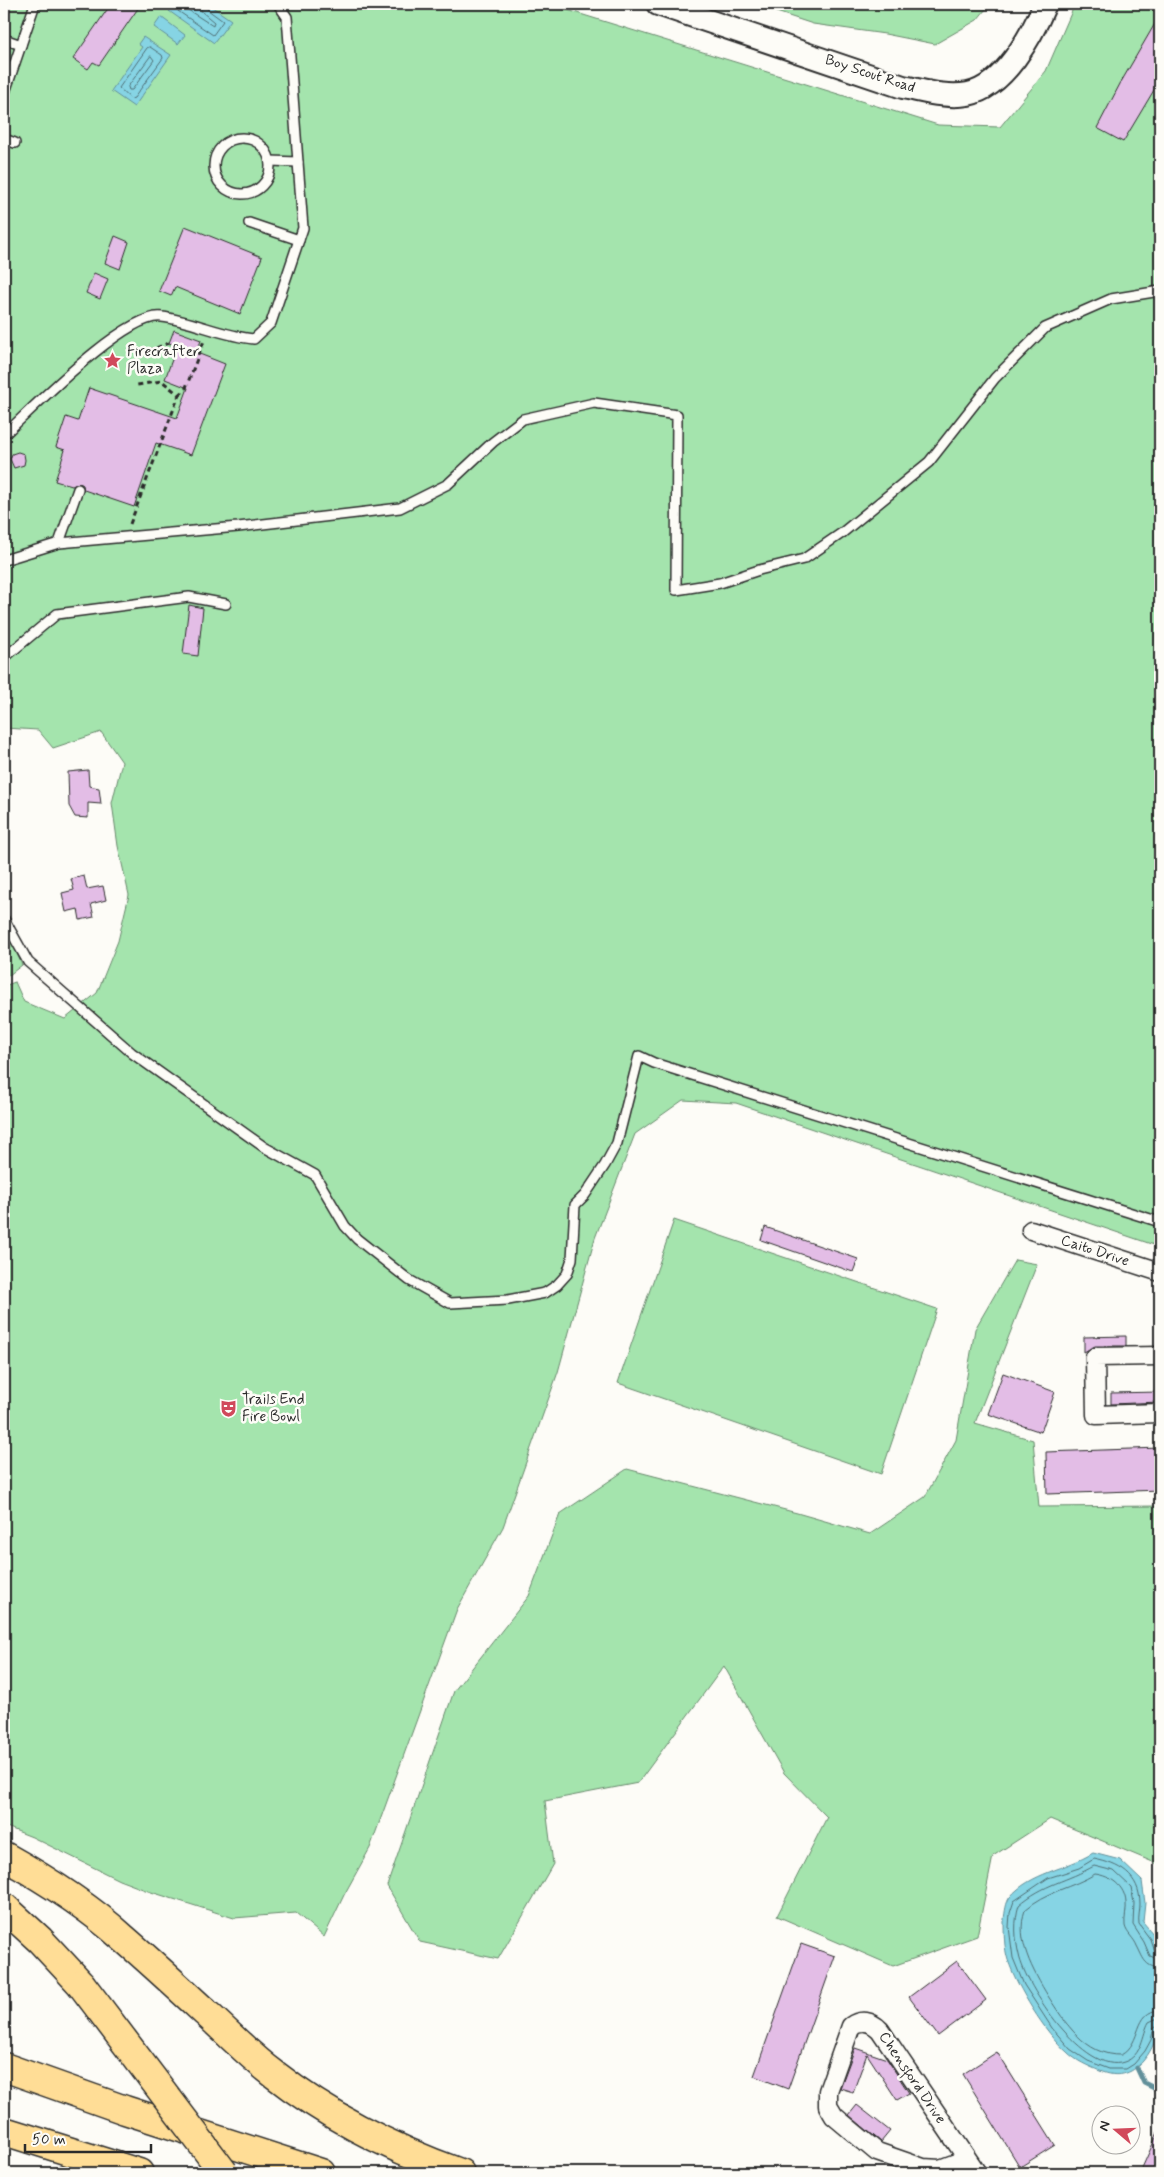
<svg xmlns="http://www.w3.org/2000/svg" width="1164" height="2177" viewBox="0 0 1164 2177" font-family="Mynerve,sans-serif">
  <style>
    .green { fill: #a4e4ad; stroke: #68886c }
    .water { fill: #86d4e4; stroke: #62909a }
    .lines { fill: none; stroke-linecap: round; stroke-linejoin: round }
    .shore { stroke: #4f6f75; stroke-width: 1 }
    .stream { stroke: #62909a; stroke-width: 5 }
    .building { fill: #e3bde6; stroke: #2b2b2b }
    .service-casing { stroke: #2b2b2b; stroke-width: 12 }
    .minor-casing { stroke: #2b2b2b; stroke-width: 21 }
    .tertiary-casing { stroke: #2b2b2b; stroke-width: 26 }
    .motorway-casing { stroke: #2b2b2b; stroke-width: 31 }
    .path { stroke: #2b2b2b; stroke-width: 3; stroke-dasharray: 5 4; stroke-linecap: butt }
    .service { stroke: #fdfcf7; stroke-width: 9 }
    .minor { stroke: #fdfcf7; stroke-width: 18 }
    .tertiary { stroke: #fdfcf7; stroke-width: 22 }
    .motorway { stroke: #ffdd96; stroke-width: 28 }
    .motorway-bridge-casing { stroke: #2b2b2b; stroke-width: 31; stroke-linecap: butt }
    .motorway-bridge { stroke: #ffdd96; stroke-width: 28 }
    .labels { text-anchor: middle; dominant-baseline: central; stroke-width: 5; stroke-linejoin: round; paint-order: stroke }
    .street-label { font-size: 15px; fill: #2b2b2b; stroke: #fdfcf7 }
    .poi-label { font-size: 15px; fill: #2b2b2b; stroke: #fdfcf7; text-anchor: start }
  </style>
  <rect width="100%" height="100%" fill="#fdfcf7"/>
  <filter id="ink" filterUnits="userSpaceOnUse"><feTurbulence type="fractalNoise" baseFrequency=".02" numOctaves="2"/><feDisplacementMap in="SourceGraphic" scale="10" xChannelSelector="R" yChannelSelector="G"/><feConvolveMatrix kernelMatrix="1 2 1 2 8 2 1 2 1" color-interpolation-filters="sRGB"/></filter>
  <g filter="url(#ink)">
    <!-- green -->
    <g class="green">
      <path d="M4,4H548L938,125L1000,127L1046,71L1075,4H1160V1247L736,1103L683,1100L635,1134L595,1238L558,1372L503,1527L457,1609L370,1848L344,1895L324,1937L296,1913L234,1918L148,1891L119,1880L32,1837L4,1826V986L15,982L24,1002L65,1019L97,993L118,941L129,895L118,846L112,803L122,762L101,732L53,748L38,730L4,728Z"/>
      <path d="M752,4H990L977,20L935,44L885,34L813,24Z"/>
      <path d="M4,925L22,965L4,979Z"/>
      <path d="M674,1220L937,1309L881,1474L618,1383Z"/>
      <path d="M1015,1260L1037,1264L975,1423L1033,1440L1039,1507L1160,1506V1865L1050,1819L993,1856L977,1936L893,1966L777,1916L827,1817L784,1773L724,1666L638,1783L545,1801L553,1864L498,1959L420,1942L387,1886L454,1691L529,1596L560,1514L627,1469L797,1513L870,1534L925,1497L956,1440L975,1329Z"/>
    </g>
    <!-- water -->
    <g class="water">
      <path d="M174,4H208L231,20L214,43L169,11Z"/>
      <path d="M161,17L185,35L178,44L154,27Z"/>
      <path d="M143,37L171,55L134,107L111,91L142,47L138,44Z"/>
      <path d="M1093,1853L1120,1860L1142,1881L1145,1903L1143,1922C1147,1927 1152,1932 1155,1937C1164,1959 1160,1986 1160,2009C1160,2028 1156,2046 1143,2061C1131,2075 1117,2078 1100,2071C1088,2066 1076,2061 1067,2052C1045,2033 1017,1987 1008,1960C1004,1948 1004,1932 1004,1919C1005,1912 1006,1902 1010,1897C1030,1873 1067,1869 1093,1853Z"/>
    </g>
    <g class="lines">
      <!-- shore -->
      <g class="shore">
        <path d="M178,4V11L213,35L223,21L208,10L206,4"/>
        <path d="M184,4L185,8L213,26L214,22L202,12L200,4"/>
        <path d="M150,47L162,55L163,58L134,98L131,99L119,88L147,48Z"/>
        <path d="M151,56L154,60L132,90H129L128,87Z"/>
        <path d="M1160,1954L1154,1951L1150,1939L1139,1924C1138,1917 1140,1911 1140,1904C1140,1875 1119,1864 1094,1859L1079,1868L1048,1878L1014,1901L1010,1913L1009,1927L1013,1958L1024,1985L1052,2028L1070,2049L1088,2061L1109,2069H1126L1134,2064L1145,2051L1151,2040L1154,2027L1160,2024"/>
        <path d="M1160,1960L1150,1956L1144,1942L1133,1925L1134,1903L1131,1887L1114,1871L1094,1866C1068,1881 1043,1884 1019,1905C1014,1921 1015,1939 1019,1955C1025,1986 1085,2076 1124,2062C1143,2056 1142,2034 1149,2022L1160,2017"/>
        <path d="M1160,1968C1144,1967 1143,1957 1137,1946C1134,1938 1127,1934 1125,1926C1124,1918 1127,1910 1126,1903C1125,1886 1111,1876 1095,1874C1072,1888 1046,1891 1025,1910C1015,1940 1033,1971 1048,1996C1065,2022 1085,2056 1121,2055C1143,2043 1133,2011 1160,2010"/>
      </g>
      <!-- stream -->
      <path class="stream" d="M1137,2068L1144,2083L1158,2090L1160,2089"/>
    </g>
    <!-- building -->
    <g class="building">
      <path d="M111,4H141L99,65L93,62L88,69L73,59Z"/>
      <path d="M1160,15V80L1123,142L1097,128L1121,82Z"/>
      <path d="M185,226L262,257L240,314L175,287L171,296L159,291Z"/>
      <path d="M115,236L129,242L120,269L105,263Z"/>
      <path d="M94,273L108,279L100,299L86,293Z"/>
      <path d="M174,330L201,340L197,353L225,364L191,455L156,443L134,507L84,490L83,485L80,483L72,486L55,481L65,450L56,447L66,417L78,421L89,388L177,418L188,388L165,379L177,346L169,343Z"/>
      <path d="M18,452L24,454L25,460L24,465L14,468L10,459L12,454Z"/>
      <path d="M189,605L203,608L198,656L183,654Z"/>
      <path d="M88,770L89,786L99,788L101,804L88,803V818L75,817L69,806L68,772Z"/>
      <path d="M84,876L87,889L103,886L106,900L91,904L94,917L80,920L78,909L66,912L62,893L74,890L71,879Z"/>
      <path d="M765,1227L858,1259L853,1272L761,1240Z"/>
      <path d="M1126,1336V1346H1095L1084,1352V1337Z"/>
      <path d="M1003,1373L1055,1392L1041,1432L988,1414Z"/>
      <path d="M1160,1392V1402L1111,1404V1393Z"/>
      <path d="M1160,1448V1490L1047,1494L1046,1452Z"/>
      <path d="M801,1944L835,1956L788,2089L754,2076Z"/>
      <path d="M957,1961L986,2000L938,2036L909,1997Z"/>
      <path d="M855,2048L887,2059L909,2093L897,2100L867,2054L853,2092L840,2088Z"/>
      <path d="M997,2052L1055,2145L1020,2167L963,2074Z"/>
      <path d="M857,2105L890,2131L881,2142L849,2115Z"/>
      <path d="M1160,2128V2173H1155L1142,2168Z"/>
    </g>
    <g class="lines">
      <defs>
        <g id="service">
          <path d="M4,39L21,45"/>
          <path d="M4,95L35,4"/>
          <circle cx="242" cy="166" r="28"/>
          <path d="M4,139L15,143"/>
          <path d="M270,161L298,162"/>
          <path d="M249,223L299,240"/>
          <path d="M8,431C35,406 127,312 162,317C193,321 222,336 254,339L271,323L303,228L287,17L278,4"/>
          <path d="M59,543L238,527L400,508L448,484L493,442L523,419L594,403L677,415L676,590L720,583L759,570L804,559L842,533L929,462L995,378L1045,328L1111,299L1160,291"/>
          <path d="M4,560L59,543L78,489"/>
          <path d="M4,658L57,614L189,597L226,604"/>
          <path d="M4,919L28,962L132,1053L264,1147L315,1175L345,1226L357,1239L409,1280L450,1303L508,1300L545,1293L557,1285L567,1274L572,1259L575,1205L585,1195L605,1165L617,1143L639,1056L654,1063L1160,1222"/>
        </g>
        <g id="minor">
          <path d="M1031,1230L1160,1272"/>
          <path d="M1160,1356L1095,1357L1096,1415L1160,1413"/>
          <path d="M967,2159L940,2169L923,2168L877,2152L834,2116L828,2106V2091L851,2026C861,2019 871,2021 880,2030L977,2173"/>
        </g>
        <path id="tertiary" d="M658,4L903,87C924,91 946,98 968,94C1004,87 1032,35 1045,4"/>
        <g id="motorway">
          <path d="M4,1856C45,1879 87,1905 122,1937C151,1962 179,1988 206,2013C229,2034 250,2056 274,2074C330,2118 393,2149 460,2173"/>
          <path d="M4,1907L40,1940L81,1984"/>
          <path d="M4,2067L125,2110L321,2173"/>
          <path d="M4,2131L139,2173"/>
        </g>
      </defs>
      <!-- service casing -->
      <use href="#service" class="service-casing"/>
      <!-- minor casing -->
      <use href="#minor" class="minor-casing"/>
      <!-- tertiary casing -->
      <use href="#tertiary" class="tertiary-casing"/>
      <!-- motorway casing -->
      <use href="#motorway" class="motorway-casing"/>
      <!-- path -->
      <g class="path">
        <path d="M148,351L169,343"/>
        <path d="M179,395L185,390L204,341"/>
        <path d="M130,524L179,395L162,381L137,385"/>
      </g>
      <!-- service -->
      <use href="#service" class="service"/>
      <!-- minor -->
      <use href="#minor" class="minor"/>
      <!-- tertiary -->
      <use href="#tertiary" class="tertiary"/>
      <!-- motorway -->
      <use href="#motorway" class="motorway"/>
      <defs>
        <path id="motorway-bridge" d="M81,1984L224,2173"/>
      </defs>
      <!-- motorway-bridge casing -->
      <use href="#motorway-bridge" class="motorway-bridge-casing"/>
      <!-- motorway-bridge -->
      <use href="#motorway-bridge" class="motorway-bridge"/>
    </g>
  </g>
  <!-- icons -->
  <defs>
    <symbol id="sight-bare" viewBox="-9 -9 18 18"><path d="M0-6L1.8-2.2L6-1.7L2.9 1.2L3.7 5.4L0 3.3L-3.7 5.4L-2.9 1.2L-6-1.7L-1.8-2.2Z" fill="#d1495b" stroke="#fdfcf7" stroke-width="2.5" paint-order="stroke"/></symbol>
    <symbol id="theatre-bare" viewBox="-9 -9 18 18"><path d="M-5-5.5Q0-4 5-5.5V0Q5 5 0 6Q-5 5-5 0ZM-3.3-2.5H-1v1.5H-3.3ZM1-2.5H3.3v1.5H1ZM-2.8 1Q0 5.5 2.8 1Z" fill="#d1495b" stroke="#fdfcf7" stroke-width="2.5" paint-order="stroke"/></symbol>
  </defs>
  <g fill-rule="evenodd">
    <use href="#sight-bare" x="100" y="348" width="25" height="25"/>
    <use href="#theatre-bare" x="216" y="1396" width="25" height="25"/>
  </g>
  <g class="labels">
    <!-- street labels -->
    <g class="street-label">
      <text transform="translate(870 74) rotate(18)">Boy Scout Road</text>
      <text transform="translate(1095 1251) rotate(18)">Caito Drive</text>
      <text transform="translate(912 2078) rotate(56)">Chensford Drive</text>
    </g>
    <!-- poi labels -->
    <g class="poi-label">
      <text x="127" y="352">Firecrafter<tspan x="127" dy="17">Plaza</tspan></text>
      <text x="242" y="1400">Trails End<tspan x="242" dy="17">Fire Bowl</tspan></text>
    </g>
  </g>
  <!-- margin -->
  <rect width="1164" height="2177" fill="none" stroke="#fdfcf7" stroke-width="20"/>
  <rect x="10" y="10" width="1144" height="2157" fill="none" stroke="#2b2b2b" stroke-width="2" filter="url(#ink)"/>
  <!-- north arrow -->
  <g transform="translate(1116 2130) rotate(289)"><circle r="24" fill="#fdfcf7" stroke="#a9a8a5"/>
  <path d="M0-4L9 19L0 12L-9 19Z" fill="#d1495b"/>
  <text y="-8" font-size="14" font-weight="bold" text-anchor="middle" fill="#2b2b2b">N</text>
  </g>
  <!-- scale -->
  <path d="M25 2144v8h126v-8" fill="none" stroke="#2b2b2b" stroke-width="2.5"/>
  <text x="32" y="2144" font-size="15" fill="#2b2b2b" stroke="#fdfcf7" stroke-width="4" paint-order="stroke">50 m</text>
</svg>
